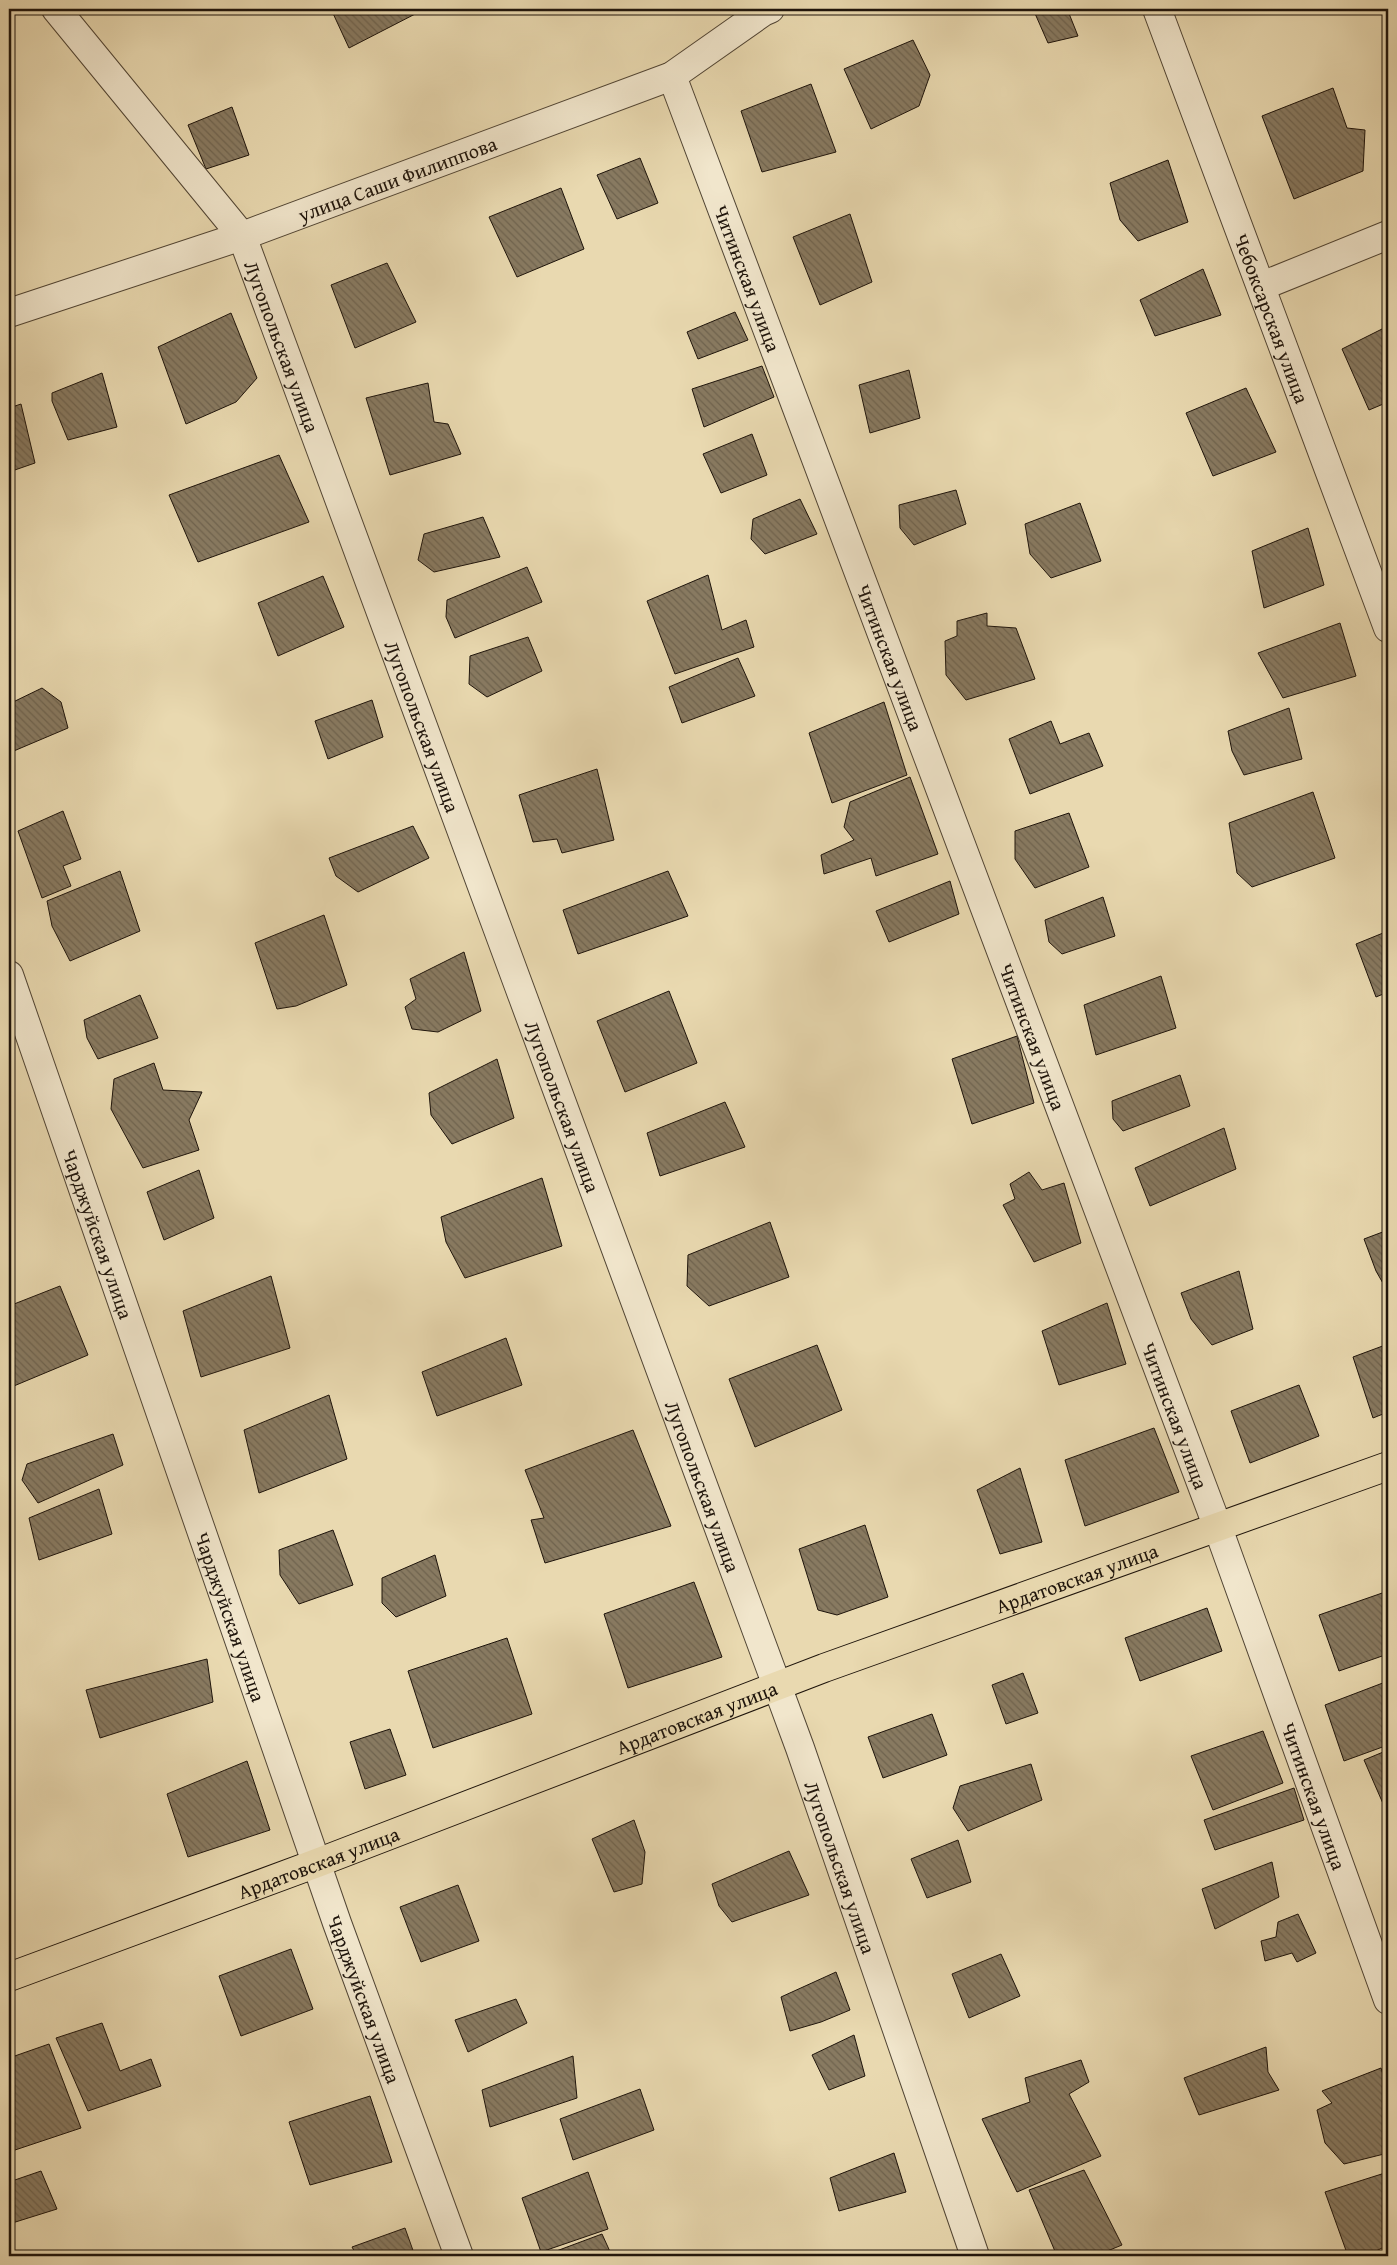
<svg xmlns="http://www.w3.org/2000/svg" width="1397" height="2265" viewBox="0 0 1397 2265" font-family="'Gentium Book Plus',serif">
  <style>
    .building { fill: url(#building-back-hatch); stroke: #1e140b }
    .lines { fill: none; stroke-linecap: round; stroke-linejoin: round }
    .street-casing { stroke: #514534; stroke-width: 30 }
    .highway-casing { stroke: #1e140b; stroke-width: 30 }
    .street { stroke: #f1e6cc; stroke-width: 28 }
    .highway { stroke: #e9d9b0; stroke-width: 28 }
    .labels { text-anchor: middle; dominant-baseline: central; stroke-width: 4.5; stroke-linejoin: round; paint-order: stroke }
    .street-label { font-size: 20px; fill: #1e140b; stroke: #f1e6cc }
  </style>
  <defs>
    <pattern id="building-back-hatch" width="6" height="6" patternUnits="userSpaceOnUse" patternTransform="scale(1.25)"><rect width="6" height="6" fill="#887a61"/><path d="M-1 5l2 2M0 0l6 6M5-1l2 2" fill="none" stroke="#6f634e"/></pattern>
  </defs>
  <rect width="100%" height="100%" fill="#e9d9b0"/>
  <filter id="stains"><feTurbulence type="fractalNoise" baseFrequency=".004" numOctaves="4"/><feColorMatrix values="0 0 0 0 .2 0 0 0 0 .09 0 0 0 0 .02 0 0 0 .5 -.17"/></filter>
  <radialGradient id="worn" r=".72"><stop offset=".6" stop-color="#630" stop-opacity="0"/><stop offset="1" stop-color="#630" stop-opacity=".3"/></radialGradient>
  <!-- building -->
  <g class="building">
    <path d="M331,9H418L419,12L349,48Z"/>
    <path d="M1033,9H1076L1068,11L1078,36L1048,43Z"/>
    <path d="M913,40L930,75L919,106L871,129L844,69Z"/>
    <path d="M811,84L836,152L762,172L741,111Z"/>
    <path d="M1333,88L1347,128L1365,130L1363,171L1294,199L1262,116Z"/>
    <path d="M232,107L249,155L206,169L188,125Z"/>
    <path d="M640,158L658,203L617,219L597,175Z"/>
    <path d="M1168,160L1188,222L1138,241L1120,220L1110,183Z"/>
    <path d="M561,188L584,249L517,277L489,217Z"/>
    <path d="M850,214L872,282L820,305L793,237Z"/>
    <path d="M387,263L416,322L355,348L331,285Z"/>
    <path d="M1203,269L1221,315L1155,336L1140,300Z"/>
    <path d="M735,312L748,340L698,359L687,332Z"/>
    <path d="M231,313L257,378L236,402L186,424L158,347Z"/>
    <path d="M1388,326V402L1369,410L1342,349Z"/>
    <path d="M762,366L774,397L704,427L692,389Z"/>
    <path d="M909,370L920,418L870,433L859,385Z"/>
    <path d="M102,373L117,427L68,440L52,401V393Z"/>
    <path d="M428,383L434,422L448,424L461,454L390,475L366,398Z"/>
    <path d="M1246,388L1276,452L1213,476L1186,413Z"/>
    <path d="M21,404L35,463L9,472V408Z"/>
    <path d="M752,434L767,475L721,493L703,454Z"/>
    <path d="M279,455L309,522L198,562L169,495Z"/>
    <path d="M956,490L966,524L914,545L900,528L899,505Z"/>
    <path d="M800,499L817,534L765,554L751,539L753,519Z"/>
    <path d="M1080,503L1101,561L1051,578L1030,554L1025,524Z"/>
    <path d="M483,517L500,557L434,572L418,560L424,534Z"/>
    <path d="M1308,528L1324,585L1264,608L1252,551Z"/>
    <path d="M527,567L542,602L455,638L446,617L447,600Z"/>
    <path d="M708,575L722,630L746,620L754,647L675,674L647,601Z"/>
    <path d="M323,576L344,627L278,656L258,603Z"/>
    <path d="M987,613V626L1016,628L1035,679L966,700L946,675L945,641L957,636V621Z"/>
    <path d="M1340,623L1356,676L1283,698L1258,653Z"/>
    <path d="M528,637L542,671L487,697L469,684L470,656Z"/>
    <path d="M738,658L755,696L682,723L669,687Z"/>
    <path d="M42,688L61,702L68,728L9,753V704Z"/>
    <path d="M372,700L383,737L328,759L315,721Z"/>
    <path d="M884,702L907,775L832,803L809,733Z"/>
    <path d="M1289,708L1302,759L1244,775L1232,751L1228,731Z"/>
    <path d="M1051,721L1060,744L1089,733L1103,766L1030,794L1009,739Z"/>
    <path d="M597,769L614,840L562,853L557,839L533,842L519,795Z"/>
    <path d="M910,777L938,854L876,876L871,858L824,874L821,855L854,840L844,827L850,802Z"/>
    <path d="M1313,792L1335,858L1252,887L1237,873L1229,823Z"/>
    <path d="M63,811L81,859L63,866L71,886L42,898L18,831Z"/>
    <path d="M1069,813L1089,867L1035,888L1015,859V831Z"/>
    <path d="M413,826L429,858L358,892L336,876L329,858Z"/>
    <path d="M120,871L140,931L70,961L52,926L47,901Z"/>
    <path d="M668,871L688,916L578,954L563,910Z"/>
    <path d="M950,881L959,914L889,942L876,911Z"/>
    <path d="M1103,897L1115,936L1062,954L1049,942L1045,920Z"/>
    <path d="M324,915L347,985L296,1006L277,1009L255,943Z"/>
    <path d="M1388,931V992L1376,997L1356,944Z"/>
    <path d="M464,952L481,1011L438,1032L412,1029L405,1007L416,999L410,979Z"/>
    <path d="M1161,976L1176,1028L1096,1055L1084,1005Z"/>
    <path d="M669,991L697,1063L625,1092L597,1021Z"/>
    <path d="M140,995L158,1038L98,1059L87,1038L84,1020Z"/>
    <path d="M1017,1036L1034,1103L972,1124L952,1059Z"/>
    <path d="M497,1059L514,1118L452,1144L431,1115L429,1093Z"/>
    <path d="M154,1063L163,1090L202,1092L189,1120L199,1150L143,1168L111,1109L114,1079Z"/>
    <path d="M1180,1075L1190,1106L1123,1131L1113,1119L1112,1101Z"/>
    <path d="M725,1102L745,1147L660,1176L647,1133Z"/>
    <path d="M1224,1128L1236,1169L1150,1206L1135,1168Z"/>
    <path d="M199,1170L214,1218L164,1240L147,1192Z"/>
    <path d="M1029,1172L1042,1190L1064,1183L1081,1243L1034,1262L1003,1205L1015,1199L1010,1184Z"/>
    <path d="M542,1178L562,1246L465,1278L446,1242L441,1217Z"/>
    <path d="M770,1222L789,1277L709,1306L687,1286L688,1255Z"/>
    <path d="M1388,1230V1292L1376,1271L1364,1239Z"/>
    <path d="M1239,1271L1253,1329L1212,1345L1191,1319L1181,1293Z"/>
    <path d="M271,1276L290,1348L201,1377L183,1311Z"/>
    <path d="M60,1286L88,1355L9,1388V1306Z"/>
    <path d="M1107,1303L1126,1364L1059,1385L1042,1331Z"/>
    <path d="M506,1338L522,1385L437,1416L422,1372Z"/>
    <path d="M1388,1344V1412L1373,1418L1353,1357Z"/>
    <path d="M817,1345L842,1410L755,1447L729,1379Z"/>
    <path d="M1299,1385L1319,1436L1250,1463L1231,1411Z"/>
    <path d="M329,1395L347,1459L259,1493L244,1430Z"/>
    <path d="M1154,1428L1179,1492L1085,1526L1065,1460Z"/>
    <path d="M633,1430L671,1526L545,1563L531,1520L544,1518L525,1470Z"/>
    <path d="M113,1434L123,1465L38,1503L22,1480L27,1464Z"/>
    <path d="M1020,1468L1042,1542L1000,1554L977,1490Z"/>
    <path d="M99,1489L112,1534L39,1560L29,1518Z"/>
    <path d="M865,1525L888,1597L837,1615L818,1610L799,1549Z"/>
    <path d="M333,1530L353,1585L299,1604L280,1575L279,1550Z"/>
    <path d="M435,1555L446,1596L396,1617L382,1603V1578Z"/>
    <path d="M694,1582L722,1657L628,1688L604,1614Z"/>
    <path d="M1388,1591V1654L1339,1671L1319,1615Z"/>
    <path d="M1207,1608L1222,1651L1140,1681L1125,1638Z"/>
    <path d="M507,1638L532,1714L433,1748L408,1671Z"/>
    <path d="M207,1659L213,1702L100,1738L86,1690Z"/>
    <path d="M1023,1673L1038,1713L1006,1724L992,1685Z"/>
    <path d="M1388,1681V1745L1344,1761L1325,1705Z"/>
    <path d="M932,1714L947,1755L883,1778L868,1737Z"/>
    <path d="M390,1729L406,1775L365,1789L350,1742Z"/>
    <path d="M1263,1731L1283,1783L1213,1810L1191,1756Z"/>
    <path d="M1388,1750V1815L1364,1760Z"/>
    <path d="M247,1761L270,1830L188,1857L167,1794Z"/>
    <path d="M1031,1764L1042,1800L968,1831L953,1808L960,1786Z"/>
    <path d="M1294,1788L1304,1820L1215,1850L1204,1820Z"/>
    <path d="M634,1820L645,1852L642,1884L614,1892L592,1839Z"/>
    <path d="M958,1840L971,1882L927,1898L911,1859Z"/>
    <path d="M789,1851L809,1895L732,1922L719,1906L712,1884Z"/>
    <path d="M1272,1862L1279,1897L1215,1929L1202,1889Z"/>
    <path d="M458,1885L479,1941L421,1962L400,1907Z"/>
    <path d="M1298,1914L1316,1953L1297,1962L1292,1953L1265,1961L1261,1941L1276,1937L1278,1922Z"/>
    <path d="M291,1949L313,2009L241,2036L219,1976Z"/>
    <path d="M1001,1954L1020,1996L969,2018L952,1974Z"/>
    <path d="M836,1972L850,2010L821,2022L790,2031L781,1997Z"/>
    <path d="M516,1999L527,2023L468,2052L455,2020Z"/>
    <path d="M102,2023L120,2071L151,2059L161,2086L88,2111L56,2038Z"/>
    <path d="M854,2035L865,2076L829,2090L812,2055Z"/>
    <path d="M49,2044L81,2128L9,2152V2058Z"/>
    <path d="M1266,2047L1268,2072L1279,2090L1199,2115L1184,2078Z"/>
    <path d="M573,2056L577,2098L490,2127L482,2090Z"/>
    <path d="M1081,2060L1089,2082L1069,2094L1101,2156L1017,2192L982,2119L1030,2102L1025,2078Z"/>
    <path d="M1381,2068L1388,2090V2153L1344,2164L1325,2143L1317,2110L1332,2103L1322,2091Z"/>
    <path d="M640,2089L654,2130L573,2160L560,2119Z"/>
    <path d="M370,2096L392,2162L310,2185L289,2122Z"/>
    <path d="M894,2153L906,2192L839,2211L830,2178Z"/>
    <path d="M1084,2170L1122,2245L1095,2256H1057L1029,2190Z"/>
    <path d="M41,2171L57,2209L9,2224V2182Z"/>
    <path d="M588,2172L608,2229L541,2252L522,2198Z"/>
    <path d="M1388,2172V2245L1366,2256H1348L1325,2192Z"/>
    <path d="M405,2228L415,2256H357L352,2247Z"/>
    <path d="M602,2234L612,2256H543Z"/>
  </g>
  <g class="lines">
    <defs>
      <g id="street">
        <path id="s1" d="M56,9L242,236L800,1748L975,2256"/>
        <path id="s2" d="M1157,9L1388,628"/>
        <path id="s3" d="M672,76L1218,1528L1388,2000"/>
        <path d="M1262,286L1388,235"/>
        <path id="s4" d="M9,313L242,236L672,76L763,12L770,9"/>
        <path id="s5" d="M9,975L337,1923L459,2256"/>
      </g>
      <g id="highway">
        <path id="s6" d="M9,1977L317,1863L824,1668L1388,1466"/>
      </g>
    </defs>
    <!-- street casing -->
    <use href="#street" class="street-casing"/>
    <!-- highway casing -->
    <use href="#highway" class="highway-casing"/>
    <!-- street -->
    <use href="#street" class="street"/>
    <!-- highway -->
    <use href="#highway" class="highway"/>
  </g>
  <g class="labels">
    <!-- street labels -->
    <g class="street-label">
      <text stroke="none"><textPath href="#s4" startOffset="411">улица Саши Филиппова</textPath></text>
      <text stroke="none"><textPath href="#s3" startOffset="216">Читинская улица</textPath></text>
      <text stroke="none"><textPath href="#s2" startOffset="330">Чебоксарская улица</textPath></text>
      <text stroke="none"><textPath href="#s1" startOffset="411">Лугопольская улица</textPath></text>
      <text stroke="none"><textPath href="#s3" startOffset="621">Читинская улица</textPath></text>
      <text stroke="none"><textPath href="#s1" startOffset="816">Лугопольская улица</textPath></text>
      <text stroke="none"><textPath href="#s3" startOffset="1026">Читинская улица</textPath></text>
      <text stroke="none"><textPath href="#s1" startOffset="1221">Лугопольская улица</textPath></text>
      <text stroke="none"><textPath href="#s5" startOffset="274">Чарджуйская улица</textPath></text>
      <text stroke="none"><textPath href="#s3" startOffset="1431">Читинская улица</textPath></text>
      <text stroke="none"><textPath href="#s1" startOffset="1626">Лугопольская улица</textPath></text>
      <text stroke="none"><textPath href="#s6" startOffset="1140">Ардатовская улица</textPath></text>
      <text stroke="none"><textPath href="#s5" startOffset="679">Чарджуйская улица</textPath></text>
      <text stroke="none"><textPath href="#s6" startOffset="735">Ардатовская улица</textPath></text>
      <text stroke="none"><textPath href="#s3" startOffset="1836">Читинская улица</textPath></text>
      <text stroke="none"><textPath href="#s6" startOffset="330">Ардатовская улица</textPath></text>
      <text stroke="none"><textPath href="#s1" startOffset="2031">Лугопольская улица</textPath></text>
      <text stroke="none"><textPath href="#s5" startOffset="1084">Чарджуйская улица</textPath></text>
    </g>
  </g>
  <!-- margin -->
  <rect width="1397" height="2265" fill="none" stroke="#e9d9b0" stroke-width="30"/>
  <rect x="10" y="10" width="1377" height="2245" fill="none" stroke="#1e140b" stroke-width="2.5"/>
  <rect x="15" y="15" width="1367" height="2235" fill="none" stroke="#1e140b"/>
  <rect width="100%" height="100%" filter="url(#stains)"/>
  <rect width="100%" height="100%" fill="url(#worn)"/>
</svg>
